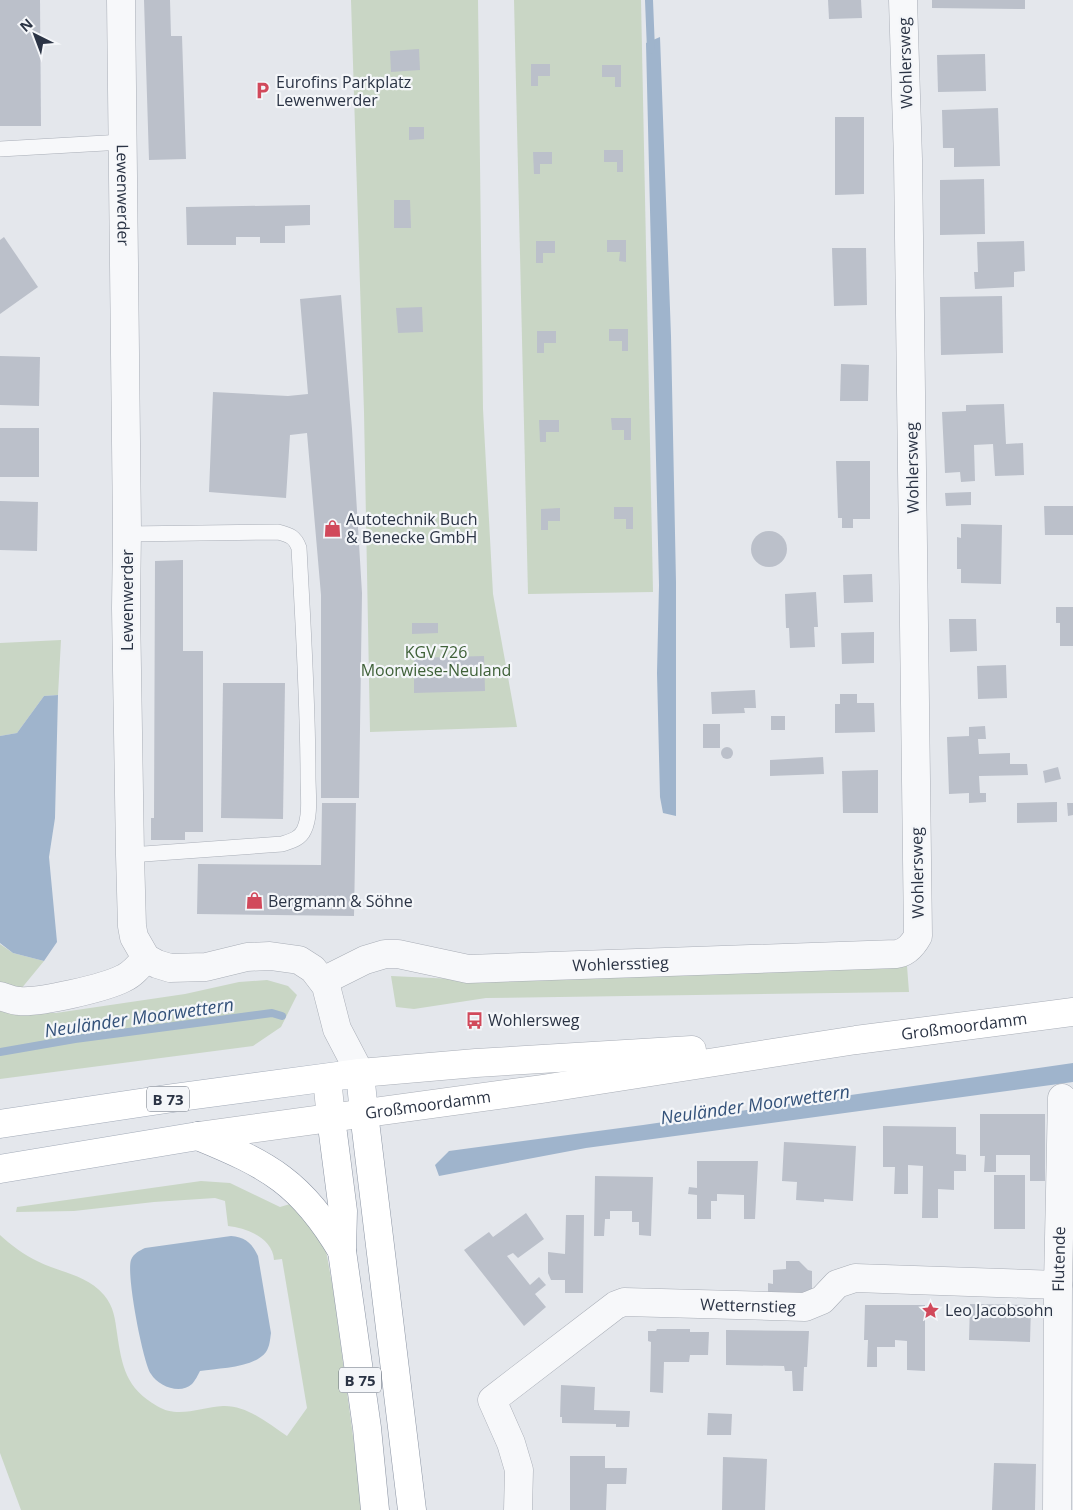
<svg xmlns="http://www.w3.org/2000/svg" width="1073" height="1510" viewBox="0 0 1073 1510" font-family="'Open Sans',sans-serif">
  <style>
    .green { fill: #c9d6c5 }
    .water { fill: #9fb4cc }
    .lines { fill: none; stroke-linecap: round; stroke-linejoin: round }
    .stream { stroke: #9fb4cc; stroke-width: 8 }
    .building { fill: #bbc0ca }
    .service-casing { stroke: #a9aeb7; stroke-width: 16 }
    .minor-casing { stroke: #a9aeb7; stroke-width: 29 }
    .secondary-casing { stroke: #a9aeb7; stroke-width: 29 }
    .primary-casing { stroke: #a3abb8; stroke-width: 29 }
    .trunk-casing { stroke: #8b94a3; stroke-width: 29 }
    .service { stroke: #f7f8fa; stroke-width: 15 }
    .minor { stroke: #f7f8fa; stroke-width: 28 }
    .secondary { stroke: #fff; stroke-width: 28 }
    .primary { stroke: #fff; stroke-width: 28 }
    .trunk { stroke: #fff; stroke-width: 28 }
    .labels { text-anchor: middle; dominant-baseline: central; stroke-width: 4.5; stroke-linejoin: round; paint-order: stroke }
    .shield { fill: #f4f6f9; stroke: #676e7b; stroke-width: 1 }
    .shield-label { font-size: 15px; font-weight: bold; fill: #2b3445 }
    .street-label { font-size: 16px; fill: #2b3445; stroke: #f4f6f9 }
    .poi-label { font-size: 16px; fill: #2b3445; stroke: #f4f6f9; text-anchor: start }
    .park-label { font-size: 16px; fill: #3f6138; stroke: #f4f6f9 }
    .water-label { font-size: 18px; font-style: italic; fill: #34527a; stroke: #f4f6f9 }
  </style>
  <rect width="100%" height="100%" fill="#e4e7ec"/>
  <!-- green -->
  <g class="green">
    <path d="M351,0H478L483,409L493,594L517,727L370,732L364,412Z"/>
    <path d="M514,0H641L653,592L528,594Z"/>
    <path d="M61,640L58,695L44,696L17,733L0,736V643Z"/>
    <path d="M0,944L13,953L44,961L2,1012L56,1013L185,994L239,982L267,980L288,986L297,995L281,1027L253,1046L0,1079Z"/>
    <path d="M907,966L909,992L486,998L414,1009L396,1007L391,976L454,979Z"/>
    <path d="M201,1181L230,1183L280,1207L290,1204L306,1219L325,1245L333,1289L358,1473L361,1510H21L0,1453V1235C11,1245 24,1255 37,1261C60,1273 86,1274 104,1295C114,1307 115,1319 117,1333C122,1367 126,1388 157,1406C178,1419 201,1407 223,1406C247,1405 269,1424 287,1436L307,1408L282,1259L274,1260C273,1238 247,1228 228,1226L225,1201L215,1198L154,1202L74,1211L16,1212L17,1207Z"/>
  </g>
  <!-- water -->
  <g class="water">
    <path d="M660,37L671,336L676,582V816L663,813L660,797L657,673L659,585L646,43Z"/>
    <path d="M58,695L55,818L49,857L57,942L44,961L13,953L0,943V736L17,733L44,696Z"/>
    <path d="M1073,1063V1082L586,1148L439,1176L435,1165L449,1151L643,1125Z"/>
    <path d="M231,1236C245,1237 252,1243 258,1256L271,1333C270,1339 270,1346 266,1352C254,1368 219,1368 200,1371C198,1375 195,1381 192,1384C180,1395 158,1386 151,1374C143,1362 126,1274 131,1260C134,1253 139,1251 145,1248Z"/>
  </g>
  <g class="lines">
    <!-- stream -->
    <g class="stream">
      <path d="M649,0L651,50"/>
      <path d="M0,1052L75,1039L257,1015L272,1013L282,1016"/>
    </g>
  </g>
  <!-- building -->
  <g class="building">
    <path d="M0,0H40L41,126H0Z"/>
    <path d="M144,0H170L171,36H182L186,159L149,160Z"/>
    <path d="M828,0H861L862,18L829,19Z"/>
    <path d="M932,0H1025V9L932,8Z"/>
    <path d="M419,49L420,70L391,72L390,51Z"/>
    <path d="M985,54L986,91L938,92L937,55Z"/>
    <path d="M531,64H550V76H538V86H531Z"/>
    <path d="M602,65H621V87H615V77H602Z"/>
    <path d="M998,108L1000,166L954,167V148H943L942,110Z"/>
    <path d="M835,117H864V194L835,195Z"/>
    <path d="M409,127H424V139L409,140Z"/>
    <path d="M604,150H623V172H617V162H604Z"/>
    <path d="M533,152H552V164H540V174H534Z"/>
    <path d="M984,179L985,234L940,235V180Z"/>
    <path d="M394,200H410L411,228H394Z"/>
    <path d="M310,205V225L285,226V243H260V237H236V245H187L186,207Z"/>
    <path d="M4,237L38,287L0,314V240Z"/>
    <path d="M607,240H626V262L619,261L620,252H607Z"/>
    <path d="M536,241H555V253H543V263H536Z"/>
    <path d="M1024,241L1025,271L1014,272V287L975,289L974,272H978L977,242Z"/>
    <path d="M832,248H866L867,305L834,306Z"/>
    <path d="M341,295L352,429L362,593L359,798H321V595L307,433L290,435L286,498L209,492L213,392L288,396L308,394L300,299Z"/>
    <path d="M1002,296L1003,353L941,355L940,297Z"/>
    <path d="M422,307L423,332L398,333L396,308Z"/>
    <path d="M609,329H628V351H622V341H609Z"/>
    <path d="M537,331H556V343H544V353H537Z"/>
    <path d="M0,356L40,357L39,406L0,405Z"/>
    <path d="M841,364L869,365L868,401H840Z"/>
    <path d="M1004,404L1006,444L1023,443L1024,475L995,476L993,444L974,445L975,481L961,482L960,472L945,473L942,412L966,411V405Z"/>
    <path d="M611,418H631V440H624V430H612Z"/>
    <path d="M539,420H559V432H546V442H540Z"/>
    <rect x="0" y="428" width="39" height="49"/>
    <path d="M836,461H870V519H853V528H842V518H838Z"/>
    <path d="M971,492V505L946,506L945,493Z"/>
    <path d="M0,501L38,502L37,551L0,550Z"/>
    <path d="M1044,506H1073V535H1045Z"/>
    <path d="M614,507H633V529H626V519H614Z"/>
    <path d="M560,508V521H548V530H541V509Z"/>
    <path d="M961,524L1002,525L1001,584L961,583V569H957V537L961,538Z"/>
    <circle cx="769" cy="549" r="18"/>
    <path d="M183,560V651H203V832H185V840H151V818H154L155,561Z"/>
    <path d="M872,574L873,602L844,603L843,575Z"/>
    <path d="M816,592L818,627H814L815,647L790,648L789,628H786L785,594Z"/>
    <path d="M1056,607H1073V646H1060V623H1056Z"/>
    <path d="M949,619H976L977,651L950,652Z"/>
    <path d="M412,623H438V633L412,634Z"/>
    <path d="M874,632V663L842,664L841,633Z"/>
    <path d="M484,656L485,691L414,693V658Z"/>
    <path d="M1006,665L1007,698L978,699L977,666Z"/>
    <path d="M223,683H285L283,819L221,818Z"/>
    <path d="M755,690L756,708H744L745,713L712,714L711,692Z"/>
    <path d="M840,694H857V703H874L875,732L835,733V704H840Z"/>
    <rect x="771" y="716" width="14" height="14"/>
    <rect x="703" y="724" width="17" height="24"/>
    <path d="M985,726L986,739H978L979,754L1010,753V764H1027L1028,775L979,776L980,793H986V802L969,803V793L949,794L947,737L969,736V727Z"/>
    <circle cx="727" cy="753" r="6"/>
    <path d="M823,757L824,774L770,776V760Z"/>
    <path d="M1058,767L1061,779L1045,783L1043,771Z"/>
    <path d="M878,770V813H843L842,771Z"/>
    <path d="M1057,802V822L1017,823V803Z"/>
    <path d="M322,803H356L354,916L197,914L198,864L321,865Z"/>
    <path d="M1067,803H1073V815L1068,816Z"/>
    <path d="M980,1114H1045V1181H1030V1155H996V1172H984L985,1156H980Z"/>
    <path d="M883,1126L956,1127V1154L966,1155V1171H954V1190L938,1189V1218H922L923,1166L908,1165V1194H894L895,1167H883Z"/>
    <path d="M784,1142L856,1146L853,1201L824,1199V1202L796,1200L797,1182L782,1181Z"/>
    <path d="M697,1161H758L755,1219H744V1195L717,1194V1201H711V1219H697V1195L688,1194L689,1187L697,1188Z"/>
    <rect x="994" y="1175" width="31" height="54"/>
    <path d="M595,1176L653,1177L651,1236L639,1235V1222H632V1211H610V1219H605L604,1236H594Z"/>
    <path d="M526,1213L544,1239L518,1258L513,1253L507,1256L530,1285L539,1277L546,1285L535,1294L546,1307L524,1326L464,1250L489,1232L493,1237Z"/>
    <path d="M566,1215H584L583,1293H565V1280H551L548,1273V1252L565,1254Z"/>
    <path d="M786,1261H799L808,1270L812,1271V1292L804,1299L768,1295V1283L773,1284V1270L786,1269Z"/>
    <path d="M970,1304L1031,1305L1030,1342L969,1340Z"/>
    <path d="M865,1305H925V1371L907,1370V1341L895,1340V1347H877V1367H867L868,1340H864Z"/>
    <path d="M657,1329H690V1332H709L708,1355H690L689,1362H664L663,1393L650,1392L651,1342L648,1341V1331H656Z"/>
    <path d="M726,1330L809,1331L807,1367H804L803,1391H793L792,1371H785L784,1366L726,1365Z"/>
    <path d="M561,1385L595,1387L594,1410L630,1411L629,1427H616V1424L562,1423V1417H560Z"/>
    <path d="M708,1413L732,1414L731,1435H707Z"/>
    <path d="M570,1456H605V1468H627L626,1484H607L606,1510H570Z"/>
    <path d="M723,1457L767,1459L765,1510H722Z"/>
    <path d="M994,1463L1036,1464L1035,1510H992Z"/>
  </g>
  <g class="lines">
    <defs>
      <g id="service">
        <path d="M0,149L123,142"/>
        <path d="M127,534L278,532C290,535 295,537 299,548C303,625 308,701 308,777C308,793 311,816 304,830C300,839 291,841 282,844L130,855"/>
      </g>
      <g id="minor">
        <path id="s1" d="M121,0L127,530L126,608L130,855L132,926L134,937L146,958L157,964L170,968L206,967L247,957L270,956L299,960L313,969L326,986L337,1029L360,1073"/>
        <path id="s2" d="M323,981L365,960L385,954H398L468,969L896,954C907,953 913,945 918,936L908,159L903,0"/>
        <path d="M0,996C6,998 13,1001 19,1001C39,1003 105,988 124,978C133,974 140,965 146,958"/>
        <path id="s3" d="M518,1510L519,1470L511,1443L492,1400L616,1305L624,1302L805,1307L822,1300L837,1284L855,1278L1058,1285"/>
        <path id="s4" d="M1057,1510L1058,1285L1062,1098"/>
      </g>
      <g id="secondary">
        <path d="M360,1073L476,1063L692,1050"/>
        <path d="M327,1078L331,1118"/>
        <path id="s5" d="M198,1136L542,1089L856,1040L1073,1012"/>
      </g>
      <g id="primary">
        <path d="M0,1124L173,1098L360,1073L364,1113"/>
        <path d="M0,1169L198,1136"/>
      </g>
      <g id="trunk">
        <path d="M364,1113L412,1510"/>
        <path d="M331,1118L343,1211L342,1251L367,1428L375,1510"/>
        <path d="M198,1136C269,1165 302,1183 342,1251"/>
      </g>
    </defs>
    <!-- service casing -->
    <use href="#service" class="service-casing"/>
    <!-- minor casing -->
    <use href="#minor" class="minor-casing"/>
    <!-- secondary casing -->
    <use href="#secondary" class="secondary-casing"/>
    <!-- primary casing -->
    <use href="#primary" class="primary-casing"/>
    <!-- trunk casing -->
    <use href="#trunk" class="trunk-casing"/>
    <!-- service -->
    <use href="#service" class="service"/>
    <!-- minor -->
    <use href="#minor" class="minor"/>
    <!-- secondary -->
    <use href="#secondary" class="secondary"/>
    <!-- primary -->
    <use href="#primary" class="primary"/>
    <!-- trunk -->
    <use href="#trunk" class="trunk"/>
  </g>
  <!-- icons -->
  <defs>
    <symbol id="parking-bare" viewBox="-9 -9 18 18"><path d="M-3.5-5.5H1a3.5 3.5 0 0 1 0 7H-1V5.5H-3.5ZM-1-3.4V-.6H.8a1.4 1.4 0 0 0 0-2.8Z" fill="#d1495b" stroke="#f4f6f9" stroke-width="2.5" paint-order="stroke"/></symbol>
    <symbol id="shop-bare" viewBox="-9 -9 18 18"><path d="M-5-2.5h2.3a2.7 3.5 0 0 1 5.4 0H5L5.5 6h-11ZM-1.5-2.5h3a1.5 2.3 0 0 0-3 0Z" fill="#d1495b" stroke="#f4f6f9" stroke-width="2.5" paint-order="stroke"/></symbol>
    <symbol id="bus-bare" viewBox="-9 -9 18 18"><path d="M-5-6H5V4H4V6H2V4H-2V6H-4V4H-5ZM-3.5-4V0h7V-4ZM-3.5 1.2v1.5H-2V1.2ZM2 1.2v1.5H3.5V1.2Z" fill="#d1495b" stroke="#f4f6f9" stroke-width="2.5" paint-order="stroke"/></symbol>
    <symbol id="sight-bare" viewBox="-9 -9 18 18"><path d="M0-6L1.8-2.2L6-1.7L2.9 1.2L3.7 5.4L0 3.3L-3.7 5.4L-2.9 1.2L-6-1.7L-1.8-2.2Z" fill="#d1495b" stroke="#f4f6f9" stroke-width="2.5" paint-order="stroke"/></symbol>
  </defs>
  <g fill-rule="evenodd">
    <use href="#parking-bare" x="250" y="78" width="25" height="25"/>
    <use href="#shop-bare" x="320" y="516" width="25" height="25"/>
    <use href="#shop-bare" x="242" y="888" width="25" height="25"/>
    <use href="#bus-bare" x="462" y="1008" width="25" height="25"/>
    <use href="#sight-bare" x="918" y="1298" width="25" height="25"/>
  </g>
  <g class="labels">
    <!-- shield labels -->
    <g class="shield">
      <rect x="147" y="1086.5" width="42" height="25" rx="4"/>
      <rect x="339" y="1367.5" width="42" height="25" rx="4"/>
    </g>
    <g class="shield-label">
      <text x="168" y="1099">B 73</text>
      <text x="360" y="1380">B 75</text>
    </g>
    <!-- street labels -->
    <g class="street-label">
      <text transform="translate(905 63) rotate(-92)">Wohlersweg</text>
      <text stroke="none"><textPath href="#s1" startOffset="195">Lewenwerder</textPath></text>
      <text transform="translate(912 468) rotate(-91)">Wohlersweg</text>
      <text transform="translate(127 600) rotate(-90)">Lewenwerder</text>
      <text transform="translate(917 873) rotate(-91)">Wohlersweg</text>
      <text stroke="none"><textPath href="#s2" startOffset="305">Wohlersstieg</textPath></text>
      <text stroke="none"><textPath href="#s5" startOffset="774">Großmoordamm</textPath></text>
      <text stroke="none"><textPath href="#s5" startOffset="232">Großmoordamm</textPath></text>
      <text stroke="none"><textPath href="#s4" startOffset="251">Flutende</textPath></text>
      <text stroke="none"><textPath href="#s3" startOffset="404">Wetternstieg</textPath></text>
    </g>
    <!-- poi labels -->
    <g class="poi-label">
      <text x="276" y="82">Eurofins Parkplatz<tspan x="276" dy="18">Lewenwerder</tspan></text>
      <text x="346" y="519">Autotechnik Buch<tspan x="346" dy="18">&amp; Benecke GmbH</tspan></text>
      <text x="268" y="901">Bergmann &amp; Söhne</text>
      <text x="488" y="1020">Wohlersweg</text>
      <text x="945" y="1310">Leo Jacobsohn</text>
    </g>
    <!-- park labels -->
    <g class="park-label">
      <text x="436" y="652">KGV 726<tspan x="436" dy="18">Moorwiese-Neuland</tspan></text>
    </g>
    <!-- water labels -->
    <g class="water-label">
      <text transform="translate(139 1017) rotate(-8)">Neuländer Moorwettern</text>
      <text transform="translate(755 1104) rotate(-8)">Neuländer Moorwettern</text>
    </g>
  </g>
  <!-- north arrow -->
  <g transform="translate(35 35) rotate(318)" stroke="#f4f6f9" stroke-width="4" paint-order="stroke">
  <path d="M0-4L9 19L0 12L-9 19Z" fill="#2b3445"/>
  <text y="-8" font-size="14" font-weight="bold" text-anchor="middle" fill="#2b3445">N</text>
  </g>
</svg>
